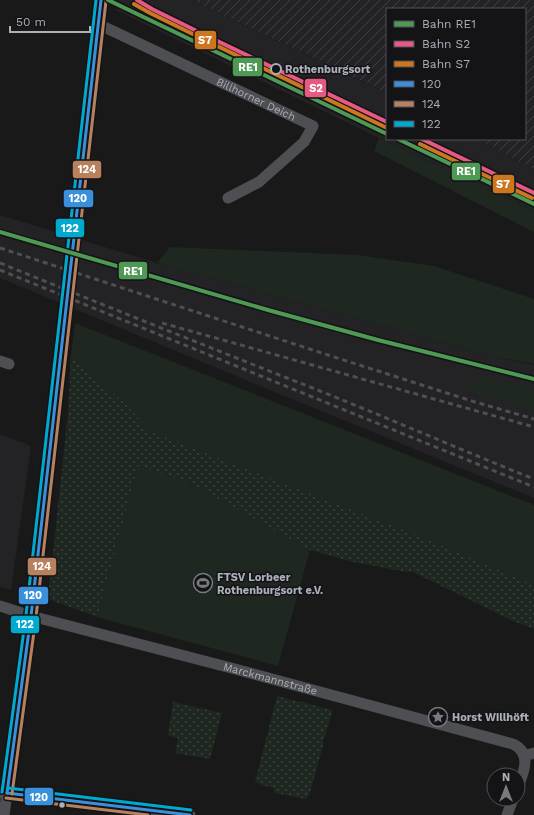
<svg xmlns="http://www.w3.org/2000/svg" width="534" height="815" viewBox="0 0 534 815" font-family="'Work Sans',sans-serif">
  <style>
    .built { fill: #232326 }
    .industrial { fill: url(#industrial-furrows) }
    .grass { fill: #1f2721 }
    .park { fill: url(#park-dots) }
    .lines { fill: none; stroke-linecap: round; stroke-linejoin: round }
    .minor { stroke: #4d4f53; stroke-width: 11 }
    .rail { stroke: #4e4f51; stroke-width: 3; stroke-dasharray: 5 4; stroke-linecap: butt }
    .minor-bridge { stroke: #4d4f53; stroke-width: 11 }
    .bus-1-casing { stroke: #141316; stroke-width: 6 }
    .bus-2-casing { stroke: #141316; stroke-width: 6 }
    .bus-3-casing { stroke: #141316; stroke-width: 6 }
    .bus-1 { stroke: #3a90db; stroke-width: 3 }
    .bus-2 { stroke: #b6815c; stroke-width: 3 }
    .bus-3 { stroke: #00a9ce; stroke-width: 3 }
    .rail-1-casing { stroke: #141316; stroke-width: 7 }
    .rail-2-casing { stroke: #141316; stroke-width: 7 }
    .rail-3-casing { stroke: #141316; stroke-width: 7 }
    .rail-1 { stroke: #4e9a55; stroke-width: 4 }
    .rail-2 { stroke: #e55983; stroke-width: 4 }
    .rail-3 { stroke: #cc7720; stroke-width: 4 }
    .stop-dot { fill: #141316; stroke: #abafba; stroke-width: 2 }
    .bus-dot { fill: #abafba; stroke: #141316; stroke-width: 1.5 }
    .labels { text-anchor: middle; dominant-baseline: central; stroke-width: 3; stroke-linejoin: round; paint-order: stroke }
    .stop-label { font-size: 11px; font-weight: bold; fill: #abafba; stroke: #141316; text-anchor: start }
    .street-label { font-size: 11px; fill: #abafba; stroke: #141316 }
    .poi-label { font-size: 11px; font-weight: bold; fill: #abafba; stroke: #141316; text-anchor: start }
    .line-badge { stroke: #141316; stroke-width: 1.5 }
    .badge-label { font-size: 11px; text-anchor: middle; font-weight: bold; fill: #fff }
  </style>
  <defs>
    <pattern id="industrial-furrows" width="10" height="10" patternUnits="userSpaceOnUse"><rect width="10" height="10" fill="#232326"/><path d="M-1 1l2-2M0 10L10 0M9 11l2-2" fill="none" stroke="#404043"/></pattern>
    <pattern id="park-dots" width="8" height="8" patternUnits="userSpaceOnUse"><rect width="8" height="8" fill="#1f2721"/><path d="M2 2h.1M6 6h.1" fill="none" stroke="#3d443f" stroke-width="1.8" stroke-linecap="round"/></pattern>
  </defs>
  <rect width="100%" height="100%" fill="#19191a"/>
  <!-- built -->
  <g class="built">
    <path d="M117,0H192L380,90L387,93V139H477L534,169V211L379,138L116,10Z"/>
    <path d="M0,215L157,263L496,357L534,365V498L260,386L0,278Z"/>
    <path d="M0,434L31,446L11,590L0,587Z"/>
  </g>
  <!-- industrial -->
  <path class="industrial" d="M192,0H534V169L477,139H525V9H387V93Z"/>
  <!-- grass -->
  <g class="grass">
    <path d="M379,138L534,211V232L374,151Z"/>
    <path d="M170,247L357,255L434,266L534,299V364L496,357L157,263Z"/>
    <path d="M75,323L534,505V585L424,538L149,431L127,405L88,372L71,355Z"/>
    <path d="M479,377L534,389V410L466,391Z"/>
    <path d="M138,466L190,483L310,550L278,666L97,617Z"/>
  </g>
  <!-- park -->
  <g class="park">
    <path d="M71,355L88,372L127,405L149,431L424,538L534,585V629L513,621L411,571L406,572L349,561L310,550L190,483L138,466L97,617L48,599L68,413Z"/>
    <path d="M277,696L333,710L324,739H323V742H324L310,793L306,799L274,793V788L265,786L255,782Z"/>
    <path d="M173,702L222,713L210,759L175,753L178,738L168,735Z"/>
  </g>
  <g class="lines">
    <!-- minor -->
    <g class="minor">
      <path id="s1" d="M98,24L313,126L304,142L259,182L228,198"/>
      <path d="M78,200L85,146L101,0"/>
      <path d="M0,361L9,364"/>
      <path id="s2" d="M0,606L31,616L235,669L513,744C532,753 524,772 518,787"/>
      <path d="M524,756L534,753"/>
      <path d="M0,793L190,815"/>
      <path d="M4,815L31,616L60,364"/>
      <path d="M507,815L513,799"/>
    </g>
    <!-- rail -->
    <g class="rail">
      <path d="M0,248L328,355L475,402L534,419"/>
      <path d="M0,263C96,302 191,340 287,378C370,410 451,446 534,479"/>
      <path d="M0,270L534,487"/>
      <path d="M162,323L534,427"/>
    </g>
    <!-- minor-bridge -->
    <path class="minor-bridge" d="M60,364L78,200"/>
    <defs>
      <g id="bus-1">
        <path d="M7,793L31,616L101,0"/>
        <path d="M7,793L190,815"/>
      </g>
      <g id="bus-2">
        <path d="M12,794L36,617L106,1"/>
        <path d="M6,798L148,815"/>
      </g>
      <g id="bus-3">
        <path d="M8,788L191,810"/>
        <path d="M2,792L26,615L96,0"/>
      </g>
    </defs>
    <!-- bus-1 casing -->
    <use href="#bus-1" class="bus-1-casing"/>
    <!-- bus-2 casing -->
    <use href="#bus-2" class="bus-2-casing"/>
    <!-- bus-3 casing -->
    <use href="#bus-3" class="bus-3-casing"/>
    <!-- bus-1 -->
    <use href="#bus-1" class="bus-1"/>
    <!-- bus-2 -->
    <use href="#bus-2" class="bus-2"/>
    <!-- bus-3 -->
    <use href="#bus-3" class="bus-3"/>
    <defs>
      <g id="rail-1">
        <path d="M108,0L387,134"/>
        <path d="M398,139L534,204"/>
        <path d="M0,232L268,310L378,340L534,379"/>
      </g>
      <g id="rail-2">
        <path d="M137,0L152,9L211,38L387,122"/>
        <path d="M422,139L534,193"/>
      </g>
      <g id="rail-3">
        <path d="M134,4L150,13L209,42L385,127"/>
        <path d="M420,144L532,198"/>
      </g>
    </defs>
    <!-- rail-1 casing -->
    <use href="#rail-1" class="rail-1-casing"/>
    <!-- rail-2 casing -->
    <use href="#rail-2" class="rail-2-casing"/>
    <!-- rail-3 casing -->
    <use href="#rail-3" class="rail-3-casing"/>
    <!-- rail-1 -->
    <use href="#rail-1" class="rail-1"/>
    <!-- rail-2 -->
    <use href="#rail-2" class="rail-2"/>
    <!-- rail-3 -->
    <use href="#rail-3" class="rail-3"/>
  </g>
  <!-- icons -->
  <defs>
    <symbol id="stadium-ring" viewBox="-11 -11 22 22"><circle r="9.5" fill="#141316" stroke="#787a82" stroke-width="1.5"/><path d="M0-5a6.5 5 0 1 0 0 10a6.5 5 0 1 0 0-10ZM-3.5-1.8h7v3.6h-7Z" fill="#787a82"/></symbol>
    <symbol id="sight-ring" viewBox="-11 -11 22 22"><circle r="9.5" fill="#141316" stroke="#787a82" stroke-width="1.5"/><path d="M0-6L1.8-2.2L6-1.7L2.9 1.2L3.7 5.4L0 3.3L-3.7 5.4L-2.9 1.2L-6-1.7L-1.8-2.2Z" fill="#787a82"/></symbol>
  </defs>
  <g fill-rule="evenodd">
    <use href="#stadium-ring" x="192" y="572" width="22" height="22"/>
    <use href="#sight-ring" x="427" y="706" width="22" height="22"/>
  </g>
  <!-- markers -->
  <circle class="stop-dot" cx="276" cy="69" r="5"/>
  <circle class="bus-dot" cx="62" cy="805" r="3.5"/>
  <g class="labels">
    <!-- stop labels -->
    <g class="stop-label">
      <text x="285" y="69">Rothenburgsort</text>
    </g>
    <!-- street labels -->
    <g class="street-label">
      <text stroke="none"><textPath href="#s1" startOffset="175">Billhorner Deich</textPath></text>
      <text stroke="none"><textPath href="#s2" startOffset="280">Marckmannstraße</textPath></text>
    </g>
    <!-- poi labels -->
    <g class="poi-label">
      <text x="217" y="577">FTSV Lorbeer<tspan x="217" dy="13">Rothenburgsort e.V.</tspan></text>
      <text x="452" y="717">Horst Willhöft</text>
    </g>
  </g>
  <g class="line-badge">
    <rect x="194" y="30" width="23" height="20" rx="4" fill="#cc7720"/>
    <rect x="232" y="57" width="31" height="20" rx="4" fill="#4e9a55"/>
    <rect x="304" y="78" width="23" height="20" rx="4" fill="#e55983"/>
    <rect x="72" y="160" width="30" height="19" rx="4" fill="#b6815c"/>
    <rect x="451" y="162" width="30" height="19" rx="4" fill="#4e9a55"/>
    <rect x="492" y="174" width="23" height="20" rx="4" fill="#cc7720"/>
    <rect x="63" y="189" width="31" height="19" rx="4" fill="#3a90db"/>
    <rect x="55" y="218" width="30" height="20" rx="4" fill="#00a9ce"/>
    <rect x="118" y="261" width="30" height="19" rx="4" fill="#4e9a55"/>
    <rect x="27" y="557" width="30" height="19" rx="4" fill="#b6815c"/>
    <rect x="18" y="586" width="31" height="19" rx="4" fill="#3a90db"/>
    <rect x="10" y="615" width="30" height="19" rx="4" fill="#00a9ce"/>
    <rect x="24" y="787" width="30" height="19" rx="4" fill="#3a90db"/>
  </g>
  <g class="badge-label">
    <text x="205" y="44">S7</text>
    <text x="248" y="71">RE1</text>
    <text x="316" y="92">S2</text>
    <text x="87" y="173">124</text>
    <text x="466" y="175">RE1</text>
    <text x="503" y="188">S7</text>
    <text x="78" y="202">120</text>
    <text x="70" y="232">122</text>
    <text x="133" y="275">RE1</text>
    <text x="42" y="570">124</text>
    <text x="33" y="599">120</text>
    <text x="25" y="628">122</text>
    <text x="39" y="801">120</text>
  </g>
  <!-- legend -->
  <rect x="386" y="8" width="140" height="132" fill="#141316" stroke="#505158"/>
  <rect x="394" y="21" width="20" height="6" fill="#4e9a55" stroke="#505158"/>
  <text x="422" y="28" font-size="12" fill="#abafba">Bahn RE1</text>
  <rect x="394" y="41" width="20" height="6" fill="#e55983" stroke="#505158"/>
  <text x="422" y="48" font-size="12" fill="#abafba">Bahn S2</text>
  <rect x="394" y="61" width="20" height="6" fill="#cc7720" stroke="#505158"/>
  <text x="422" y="68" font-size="12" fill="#abafba">Bahn S7</text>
  <rect x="394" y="81" width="20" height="6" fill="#3a90db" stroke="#505158"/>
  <text x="422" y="88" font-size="12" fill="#abafba">120</text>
  <rect x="394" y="101" width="20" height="6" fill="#b6815c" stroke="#505158"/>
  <text x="422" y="108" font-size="12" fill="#abafba">124</text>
  <rect x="394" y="121" width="20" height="6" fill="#00a9ce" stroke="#505158"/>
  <text x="422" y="128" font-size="12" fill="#abafba">122</text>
  <!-- north arrow -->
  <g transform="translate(506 787)"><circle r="19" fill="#141316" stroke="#505158"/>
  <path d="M0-3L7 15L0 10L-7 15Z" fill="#787a82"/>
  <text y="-6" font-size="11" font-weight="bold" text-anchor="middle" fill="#abafba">N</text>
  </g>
  <!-- scale -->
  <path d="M10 26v6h80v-6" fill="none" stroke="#abafba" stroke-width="2"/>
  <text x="16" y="26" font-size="12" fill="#abafba" stroke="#141316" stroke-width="3" paint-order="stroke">50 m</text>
</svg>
